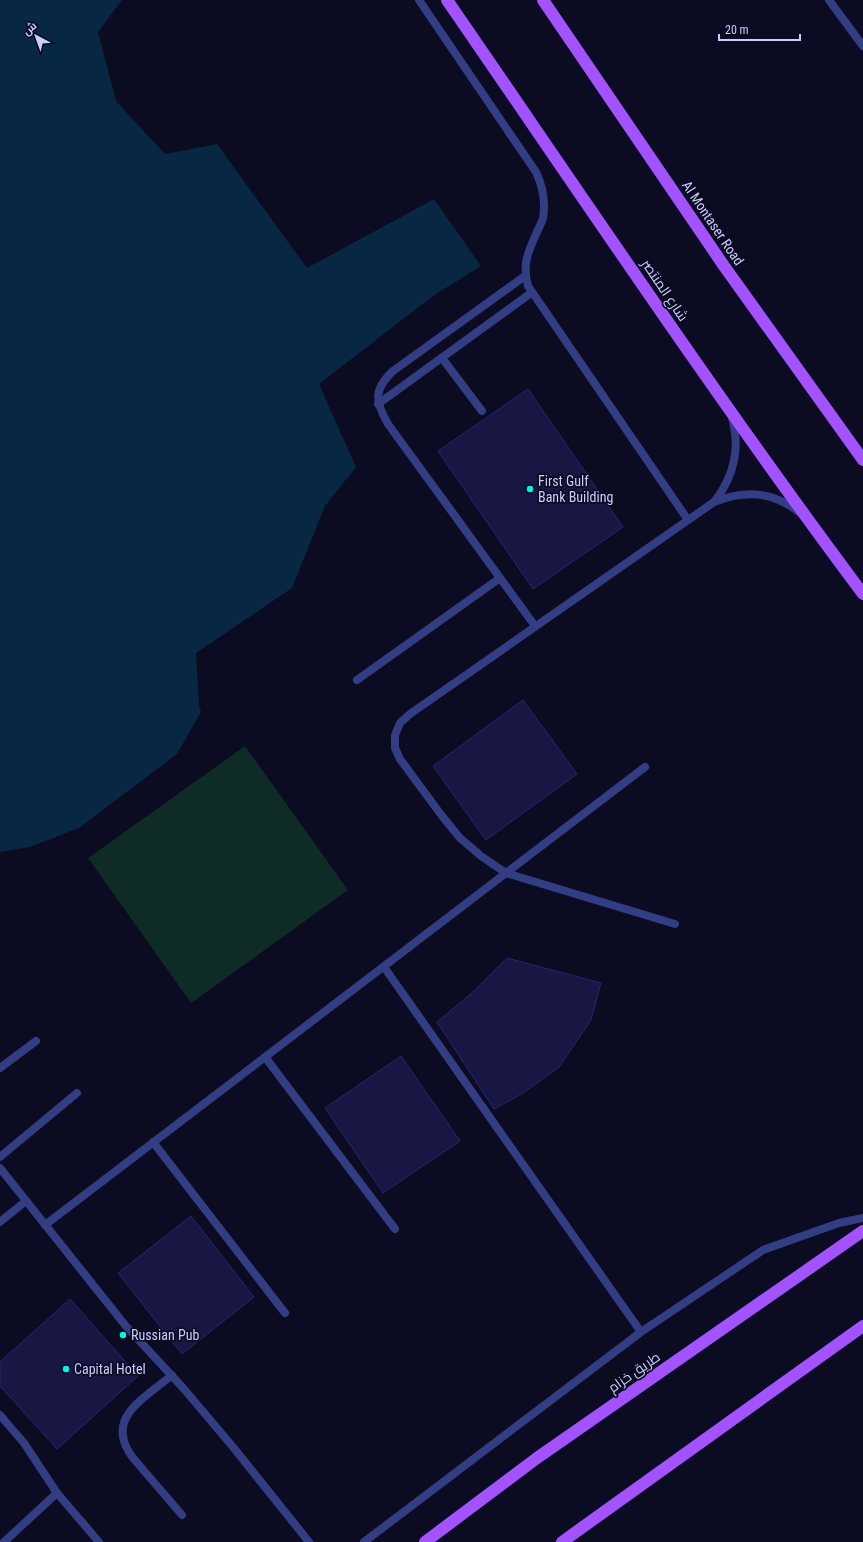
<svg xmlns="http://www.w3.org/2000/svg" width="863" height="1542" viewBox="0 0 863 1542" font-family="'Roboto Condensed',Cairo,sans-serif">
  <style>
    .green { fill: #0e2b25 }
    .water { fill: #082743 }
    .building { fill: #181643; stroke: #292670 }
    .lines { fill: none; stroke-linecap: round; stroke-linejoin: round }
    .lane { stroke: #333d83; stroke-width: 8 }
    .street { stroke: #333d83; stroke-width: 8 }
    .primary { stroke: #a252ff; stroke-width: 12 }
    .poi-dot { fill: #00f6e6; stroke: #0b0b21; stroke-width: 1.5 }
    .labels { text-anchor: middle; dominant-baseline: central; stroke-width: 3.5; stroke-linejoin: round; paint-order: stroke }
    .street-label { font-size: 14px; fill: #cbcdff; stroke: #0b0b21 }
    .poi-label { font-size: 14px; fill: #cbcdff; stroke: #0b0b21; text-anchor: start }
  </style>
  <rect width="100%" height="100%" fill="#0b0b21"/>
  <!-- green -->
  <path class="green" d="M245,746L348,890L191,1003L88,858Z"/>
  <!-- water -->
  <path class="water" d="M0,0H122L98,32L116,101L165,154L217,144L307,268L434,199L481,266L433,296L319,384L356,467L325,506L292,588L196,653L199,705L201,712L177,754L79,828L30,847L0,852Z"/>
  <!-- building -->
  <g class="building">
    <path d="M528,389L623,527L533,589L438,451Z"/>
    <path d="M523,700L577,774L486,840L433,766Z"/>
    <path d="M507,958L601,983L591,1020L559,1067L522,1094L494,1109L437,1022L473,992Z"/>
    <path d="M401,1056L460,1141L383,1193L325,1108Z"/>
    <path d="M191,1216L254,1297L182,1354L118,1273Z"/>
    <path d="M70,1299L138,1376L57,1449L0,1386V1362Z"/>
  </g>
  <g class="lines">
    <!-- lane -->
    <g class="lane">
      <path d="M419,0L536,172C543,187 546,201 543,218C542,223 539,227 537,232C528,252 522,264 528,286L688,520"/>
      <path d="M525,276L393,371C373,390 375,401 388,424L535,626"/>
      <path d="M442,358L482,411"/>
      <path d="M378,404L531,293"/>
      <path d="M715,501C733,477 741,449 732,418"/>
      <path d="M357,680L500,578"/>
      <path d="M675,924L506,873L481,856L460,838L442,816L400,759L395,748V735L400,723L410,714L714,502C745,490 772,491 799,512"/>
      <path d="M384,967L641,1332"/>
      <path d="M265,1057L395,1229"/>
      <path d="M0,1068L36,1041"/>
      <path d="M153,1142L285,1313"/>
      <path d="M0,1157L77,1093"/>
      <path d="M0,1168L125,1325L184,1389L233,1447L309,1542"/>
      <path d="M0,1222L26,1201"/>
      <path d="M45,1225L645,767"/>
      <path d="M172,1375C144,1399 103,1418 133,1458L182,1515"/>
      <path d="M0,1415L24,1443L57,1493L99,1542"/>
      <path d="M4,1542L57,1493"/>
      <path d="M364,1542L641,1332L763,1250L839,1223L863,1218"/>
    </g>
    <!-- street -->
    <path class="street" d="M829,0L863,46"/>
    <!-- primary -->
    <g class="primary">
      <path d="M447,0C584,199 718,400 863,594"/>
      <path d="M543,0L724,266L863,460"/>
      <path d="M425,1542L537,1458L863,1231"/>
      <path d="M562,1542L863,1326"/>
    </g>
  </g>
  <!-- markers -->
  <g class="poi-dot">
    <circle cx="530" cy="489" r="4"/>
    <circle cx="123" cy="1335" r="4"/>
    <circle cx="66" cy="1369" r="4"/>
  </g>
  <g class="labels">
    <!-- street labels -->
    <g class="street-label">
      <text transform="translate(713 223) rotate(56)">Al Montaser Road</text>
      <text transform="translate(665 290) rotate(56)">شارع المنتصر</text>
      <text transform="translate(634 1372) rotate(-35)">طريق خزام</text>
    </g>
    <!-- poi labels -->
    <g class="poi-label">
      <text x="538" y="481">First Gulf<tspan x="538" dy="16">Bank Building</tspan></text>
      <text x="131" y="1335">Russian Pub</text>
      <text x="74" y="1369">Capital Hotel</text>
    </g>
  </g>
  <!-- north arrow -->
  <g transform="translate(36 36) rotate(319)" stroke="#0b0b21" stroke-width="3" paint-order="stroke">
  <path d="M0-3L7 15L0 10L-7 15Z" fill="#cbcdff"/>
  <text y="-6" font-size="11" font-weight="bold" text-anchor="middle" fill="#cbcdff">ش</text>
  </g>
  <!-- scale -->
  <path d="M719 34v6h81v-6" fill="none" stroke="#cbcdff" stroke-width="2"/>
  <text x="725" y="34" font-size="12" fill="#cbcdff" stroke="#0b0b21" stroke-width="3" paint-order="stroke">20 m</text>
</svg>
